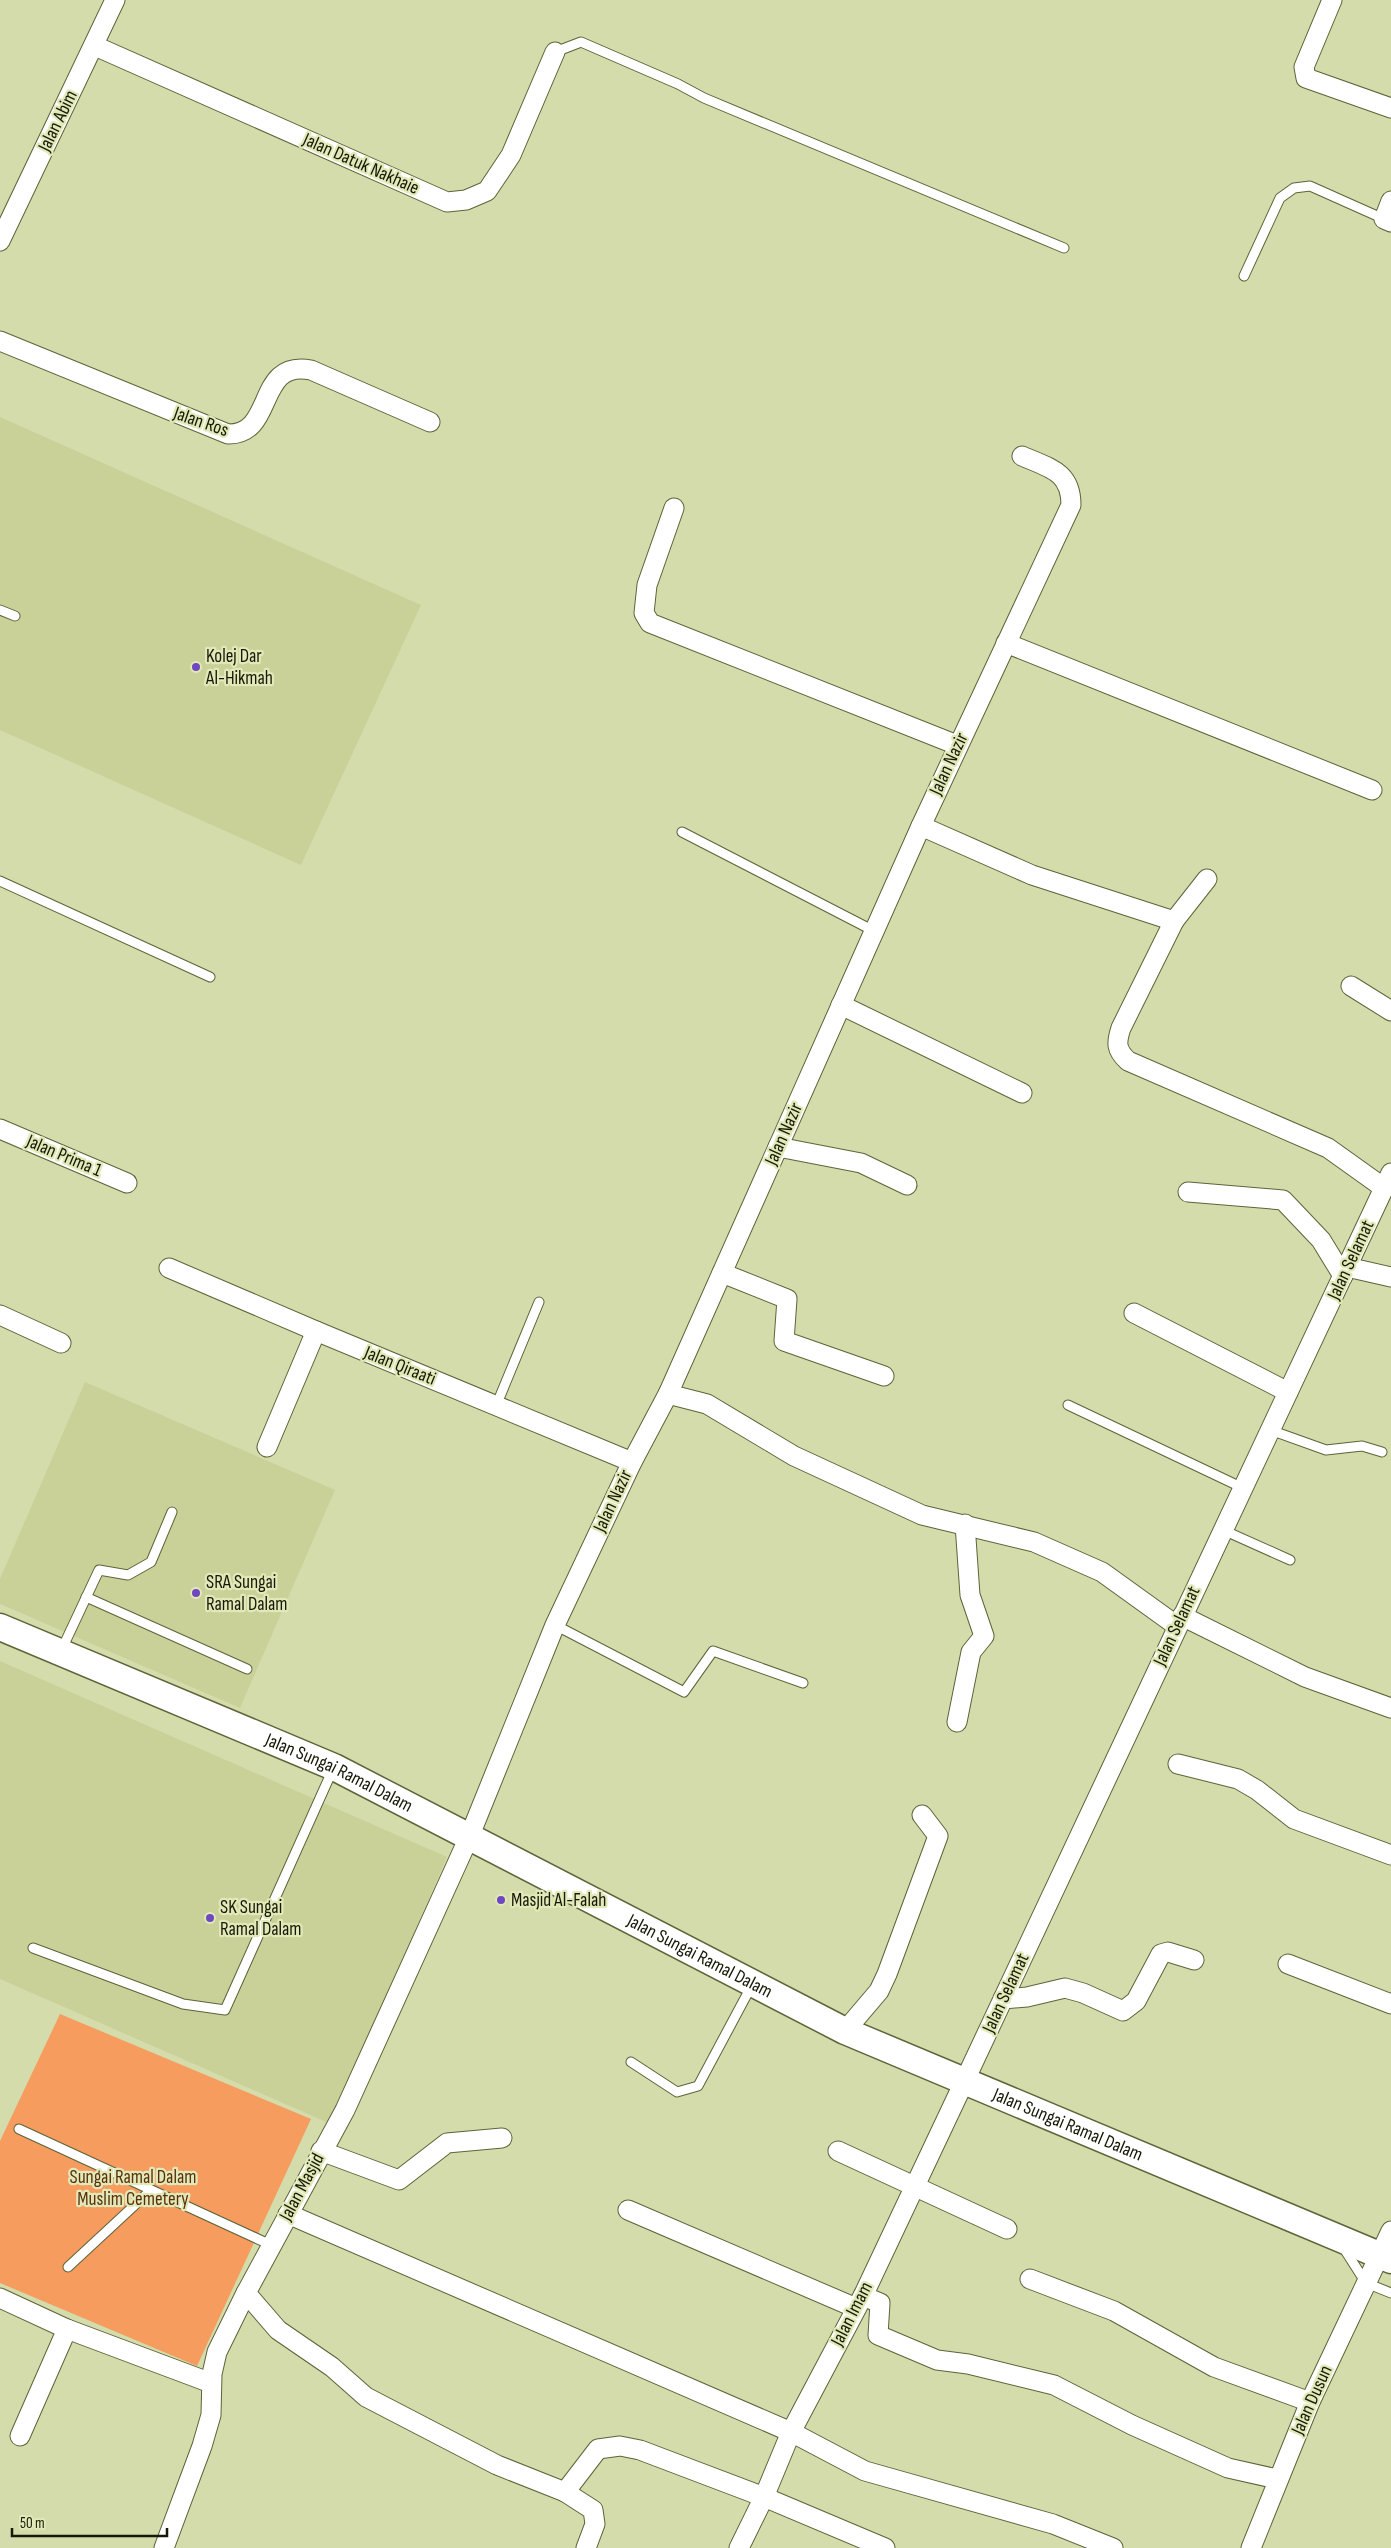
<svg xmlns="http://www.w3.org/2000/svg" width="1391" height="2548" viewBox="0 0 1391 2548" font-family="'Sofia Sans Condensed',sans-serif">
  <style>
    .built { fill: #c9d199 }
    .green { fill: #f59c5e }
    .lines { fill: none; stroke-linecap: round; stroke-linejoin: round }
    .lane-casing { stroke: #5e6338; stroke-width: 11 }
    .street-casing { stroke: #5e6338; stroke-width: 21 }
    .secondary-casing { stroke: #5e6338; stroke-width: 29 }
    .lane { stroke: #fff; stroke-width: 9 }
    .street { stroke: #fff; stroke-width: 19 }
    .secondary { stroke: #fff; stroke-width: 26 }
    .poi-dot { fill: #6f47bf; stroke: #e2e9b8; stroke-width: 2 }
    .labels { text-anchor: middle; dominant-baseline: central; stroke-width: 4.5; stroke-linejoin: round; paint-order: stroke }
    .street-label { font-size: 19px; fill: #171907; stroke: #e2e9b8 }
    .poi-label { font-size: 19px; fill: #171907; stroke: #e2e9b8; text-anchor: start }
    .park-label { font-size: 19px; fill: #5b2f0d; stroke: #e2e9b8 }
  </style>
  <rect width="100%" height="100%" fill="#d4dcac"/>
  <!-- built -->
  <g class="built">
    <path d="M0,417L421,605L301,865L0,730Z"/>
    <path d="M85,1382L335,1490L240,1708L0,1604V1579Z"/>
    <path d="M0,1661L447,1857L331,2124L0,1979Z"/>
  </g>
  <!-- green -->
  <path class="green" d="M60,2014L311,2119L197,2366L0,2283V2141Z"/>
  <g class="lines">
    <defs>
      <g id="lane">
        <path d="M555,52L581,42L678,84L704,98L1064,248"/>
        <path d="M1244,276L1280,198L1294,188L1310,186L1384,219"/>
        <path d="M0,610L15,616"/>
        <path d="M682,832L874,931"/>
        <path d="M0,881L210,977"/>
        <path d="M1068,1405L1243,1488"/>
        <path d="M496,1406L539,1302"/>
        <path d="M1270,1430L1326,1450L1362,1446L1382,1452"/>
        <path d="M1223,1530L1290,1560"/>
        <path d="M86,1597L247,1669"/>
        <path d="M555,1625L684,1692L713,1651L803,1683"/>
        <path d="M61,1651L99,1570L128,1575L151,1562L172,1512"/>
        <path d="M33,1948L183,2004L225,2010L333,1769"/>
        <path d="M631,2062L677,2092L698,2086L752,1985"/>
        <path d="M19,2129L271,2245"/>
        <path d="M1343,2247L1366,2283L1391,2293"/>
        <path d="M68,2267L151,2190"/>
      </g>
      <g id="street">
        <path d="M1332,0L1304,67L1306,78L1391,108"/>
        <path d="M95,46L447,202L466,200L487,191L511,155L555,52"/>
        <path d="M1391,201L1384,219L1391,222"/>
        <path d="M0,241L115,0"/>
        <path d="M0,341L228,434C276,435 255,359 311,370L430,422"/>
        <path d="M674,508L647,585L644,613L650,623L957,745"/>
        <path d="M1006,643L1372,790"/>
        <path d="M921,826L1032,875L1174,921L1207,879"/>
        <path d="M1174,921L1121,1028C1116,1043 1116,1050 1128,1061L1328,1148L1384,1188"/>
        <path d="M1351,986L1391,1011"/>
        <path d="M841,1005L1022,1093"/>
        <path d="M0,1129L127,1183"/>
        <path d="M778,1147L861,1163L907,1185"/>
        <path d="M1188,1192L1283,1200L1321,1240L1343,1276"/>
        <path d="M1347,1267L1391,1277"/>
        <path d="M169,1268L316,1331L632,1462"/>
        <path d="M722,1273L787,1299L784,1341L884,1376"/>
        <path d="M1134,1313L1288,1392"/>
        <path d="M0,1315L61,1343"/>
        <path d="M668,1394L707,1404L794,1456L922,1515L1034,1542L1102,1572L1177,1626"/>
        <path d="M267,1447L316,1331"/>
        <path d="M1182,1616L1305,1677L1391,1708"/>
        <path d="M957,1722L971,1652L984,1636L970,1595L965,1524"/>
        <path d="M1178,1764L1238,1779L1257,1790L1294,1819L1391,1855"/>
        <path d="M1288,1964L1391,2004"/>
        <path d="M1003,1999L1027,1997L1065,1988L1083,1993L1123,2011L1136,2001L1161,1954L1168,1952L1194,1960"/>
        <path d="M845,2031L879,1991L887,1974L938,1836L922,1815"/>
        <path d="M321,2151L399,2180L447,2143L502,2138"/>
        <path d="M838,2151L1007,2229"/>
        <path d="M628,2210L856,2308"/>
        <path d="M288,2214L791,2432L865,2471L1053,2524L1113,2548"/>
        <path d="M1030,2279L1114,2311L1214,2367L1310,2402"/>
        <path d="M246,2293L278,2330L332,2367L366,2397L497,2465L565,2492"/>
        <path d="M863,2296L880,2303L878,2335L937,2360L968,2364L1054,2385L1132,2425L1228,2468L1277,2479"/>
        <path d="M0,2298L67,2329L211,2383"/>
        <path d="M20,2436L67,2329"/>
        <path d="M164,2548L202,2446L211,2415L212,2374L217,2352L246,2293L345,2110L470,1835L555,1625L632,1462L668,1394L921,826L1071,505C1071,471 1049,468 1022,456"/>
        <path d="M586,2548L595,2524L593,2510L565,2492L598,2449L620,2446L640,2450L764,2497L885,2548"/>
        <path d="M739,2548L764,2497L791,2432L863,2296L965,2080L1391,1173"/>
        <path d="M1251,2548L1310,2402L1391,2231"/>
      </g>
      <g id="secondary">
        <path id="s1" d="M0,1627L334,1767L845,2031L1391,2260"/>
      </g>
    </defs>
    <!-- lane casing -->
    <use href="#lane" class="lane-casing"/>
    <!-- street casing -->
    <use href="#street" class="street-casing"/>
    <!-- secondary casing -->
    <use href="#secondary" class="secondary-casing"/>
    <!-- lane -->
    <use href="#lane" class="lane"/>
    <!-- street -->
    <use href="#street" class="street"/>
    <!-- secondary -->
    <use href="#secondary" class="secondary"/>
  </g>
  <!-- markers -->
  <g class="poi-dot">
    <circle cx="196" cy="667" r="5"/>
    <circle cx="196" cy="1593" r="5"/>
    <circle cx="501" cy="1900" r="5"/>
    <circle cx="210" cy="1918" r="5"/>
  </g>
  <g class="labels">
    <!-- street labels -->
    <g class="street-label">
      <text transform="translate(58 121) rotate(-64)">Jalan Abim</text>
      <text transform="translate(361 164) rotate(24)">Jalan Datuk Nakhaie</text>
      <text transform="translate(201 422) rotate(19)">Jalan Ros</text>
      <text transform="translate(949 764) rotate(-65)">Jalan Nazir</text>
      <text transform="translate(784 1134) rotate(-66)">Jalan Nazir</text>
      <text transform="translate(64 1156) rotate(23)">Jalan Prima 1</text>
      <text transform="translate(1351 1260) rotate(-65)">Jalan Selamat</text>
      <text transform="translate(400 1366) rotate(22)">Jalan Qiraati</text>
      <text transform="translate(613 1501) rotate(-65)">Jalan Nazir</text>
      <text transform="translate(1177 1626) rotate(-65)">Jalan Selamat</text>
      <text stroke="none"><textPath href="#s1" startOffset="369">Jalan Sungai Ramal Dalam</textPath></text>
      <text stroke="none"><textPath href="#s1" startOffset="774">Jalan Sungai Ramal Dalam</textPath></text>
      <text transform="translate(1006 1993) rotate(-65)">Jalan Selamat</text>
      <text stroke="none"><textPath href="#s1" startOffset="1179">Jalan Sungai Ramal Dalam</textPath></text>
      <text transform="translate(302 2187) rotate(-62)">Jalan Masjid</text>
      <text transform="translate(852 2314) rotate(-63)">Jalan Imam</text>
      <text transform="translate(1312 2400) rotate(-66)">Jalan Dusun</text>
    </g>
    <!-- poi labels -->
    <g class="poi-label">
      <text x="206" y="656">Kolej Dar<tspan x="206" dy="22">Al-Hikmah</tspan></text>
      <text x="206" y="1582">SRA Sungai<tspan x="206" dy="22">Ramal Dalam</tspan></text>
      <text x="511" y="1900">Masjid Al-Falah</text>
      <text x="220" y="1907">SK Sungai<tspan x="220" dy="22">Ramal Dalam</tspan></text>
    </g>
    <!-- park labels -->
    <g class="park-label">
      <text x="133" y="2177">Sungai Ramal Dalam<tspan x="133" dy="22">Muslim Cemetery</tspan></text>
    </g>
  </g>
  <!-- scale -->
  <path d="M12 2528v8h155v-8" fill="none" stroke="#171907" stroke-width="2.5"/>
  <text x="20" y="2528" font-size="15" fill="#171907" stroke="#e2e9b8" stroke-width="4" paint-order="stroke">50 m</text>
</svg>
